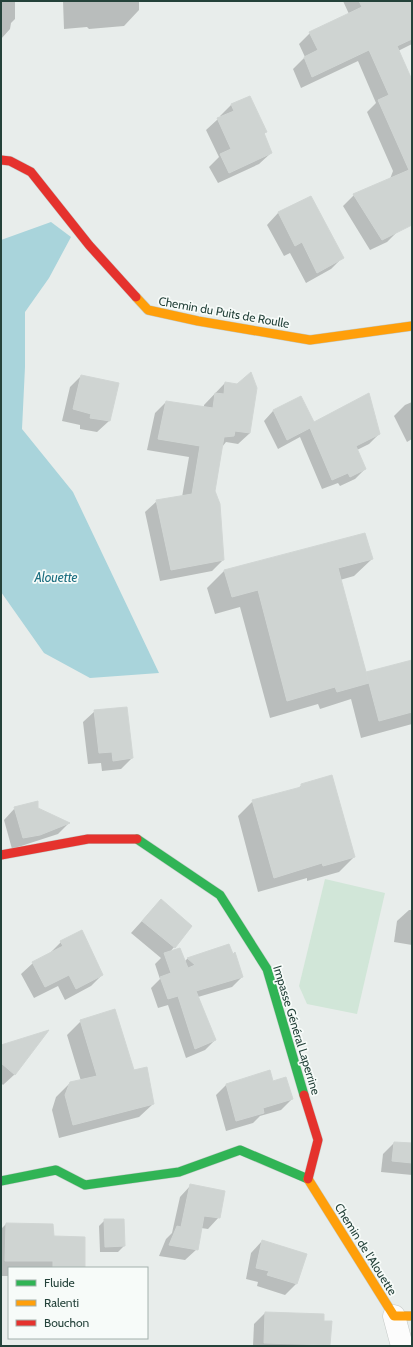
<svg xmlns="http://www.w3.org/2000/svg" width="413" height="1347" viewBox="0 0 413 1347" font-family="Cabin,sans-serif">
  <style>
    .green { fill: #d1e6d8 }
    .water { fill: #a9d4db }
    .shadow { fill: #0003 }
    .building { fill: #cfd4d2; stroke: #d1d6d4 }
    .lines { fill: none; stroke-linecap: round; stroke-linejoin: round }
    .street-casing { stroke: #c5cac8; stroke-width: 23 }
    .fast-casing { stroke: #c3cbc8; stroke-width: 10 }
    .slow-casing { stroke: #c3cbc8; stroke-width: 10 }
    .jam-casing { stroke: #c3cbc8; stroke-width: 10 }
    .street { stroke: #fcfcfc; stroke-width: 22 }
    .fast { stroke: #30b455; stroke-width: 9 }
    .slow { stroke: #ff9f0a; stroke-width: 9 }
    .jam { stroke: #e5322d; stroke-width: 9 }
    .labels { text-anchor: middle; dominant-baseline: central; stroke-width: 3.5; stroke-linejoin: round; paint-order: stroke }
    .street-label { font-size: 12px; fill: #24423a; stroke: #f7fbf9 }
    .water-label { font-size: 13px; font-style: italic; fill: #1c6f80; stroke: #f7fbf9 }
  </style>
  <rect width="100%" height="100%" fill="#e8edeb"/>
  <!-- green -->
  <path class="green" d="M325,879L385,893L357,1014L307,1004L299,986Z"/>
  <!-- water -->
  <path class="water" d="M51,222L71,237L49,278L25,312V367L22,429L73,492L159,673L90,678L44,653L1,592V240Z"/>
  <!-- shadow -->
  <g class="shadow">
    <path d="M1,1H15V19L11,23L10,29L1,39Z"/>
    <path d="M63,1H139V10L124,26L89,29L87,27L64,29Z"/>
    <path d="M343,1H412V44L398,51L412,83V201L399,230L387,242L370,250L343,206L354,195L390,179L393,171L367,112L376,103L358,61L301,88L293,69L305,57L299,44L310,33L349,14Z"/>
    <path d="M249,97L266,132L263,135L271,153L259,164L218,183L209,167L219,157L206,130L218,119L221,117L220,116L231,105Z"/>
    <path d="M310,197L342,258L331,269L306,283L290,253L284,256L267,225L278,213Z"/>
    <path d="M81,376L118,384L109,421L97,432L80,429V425L62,421L70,387Z"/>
    <path d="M225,383L250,433L238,444L226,442L222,447L214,492L223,560L212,571L160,581L145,512L157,501L182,497L189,457L147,450L155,413L166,402L204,407V405Z"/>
    <path d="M301,398L314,423L379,434L369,444L357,450L365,469L355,479L340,486L338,483L322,489L300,437L278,449L264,421L273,411Z"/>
    <path d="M412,402V439L407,442L394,416L405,405Z"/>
    <path d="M365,534L372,559L354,576L340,580L365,675L412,661V724L361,738L351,699L320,709L318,704L270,718L240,607L215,614L207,588L224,571Z"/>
    <path d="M95,711L132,758L121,769L102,771L101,763L88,764L83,722Z"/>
    <path d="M302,785L354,857L339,872L307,881V878L258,892L238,816L253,801L297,789Z"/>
    <path d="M15,808L37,809L69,823L58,834L12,849L4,820Z"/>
    <path d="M161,900L191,927L169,953L184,962L187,959L228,945L242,977L232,987L198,997L215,1040L205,1050L186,1058L168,1005L158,1008L151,988L160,979L155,964L161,958L131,933Z"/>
    <path d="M409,910H412V945L394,942L397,921Z"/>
    <path d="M61,942L102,975L91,986L65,1000L58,986L34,998L21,974L33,963L50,953Z"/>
    <path d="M81,1021L133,1071L153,1104L139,1117L59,1138L52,1110L56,1097L71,1082L81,1081L67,1035Z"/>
    <path d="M1,1046L15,1074L3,1085L1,1083Z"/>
    <path d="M273,1082L292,1099L281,1110L260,1116L253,1123L226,1131L216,1095L227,1084Z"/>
    <path d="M394,1143L412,1144V1175L381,1172L383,1154Z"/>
    <path d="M191,1185L219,1217L208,1229L201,1228L197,1249L185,1260L159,1256L166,1239L172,1233L180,1197Z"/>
    <path d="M105,1220L124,1246L118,1252H100L99,1226Z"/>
    <path d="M6,1224L84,1268H9V1276H1V1229Z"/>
    <path d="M262,1241L306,1254L296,1284L285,1295L257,1286L258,1282L246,1279L251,1253Z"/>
    <path d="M265,1313L323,1322L329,1344L327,1346H253L254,1324Z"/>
  </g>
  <!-- building -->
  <g class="building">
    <path d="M359,1H412V39L397,46L412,80V225L382,240L353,194L409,170L378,100L389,95L369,50L312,77L304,57L318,50L309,32L362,7Z"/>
    <path d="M250,96L267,132L264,133L272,153L229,173L220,154L231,149L217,118L234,111L231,104Z"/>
    <path d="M311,196L344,258L317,273L302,242L295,246L278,212Z"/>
    <path d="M251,372L257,388L250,433L235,431L234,436L224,437L215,491L220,504L224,560L171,570L156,500L192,494L200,446L158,439L166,401L213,408L215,393L224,394L225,382L237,384Z"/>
    <path d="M81,375L119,383L110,421L90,418L91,414L73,409Z"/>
    <path d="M369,393L380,434L356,446L366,469L350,477L348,473L332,480L310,428L287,440L273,410L301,396L314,422Z"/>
    <path d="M365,533L373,559L338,568L369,683L337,692L335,687L287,701L258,590L232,597L224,570Z"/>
    <path d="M412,660V712L379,721L366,672Z"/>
    <path d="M127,707L133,758L113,761L112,752L99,753L94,710Z"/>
    <path d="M332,775L355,857L323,866L322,863L274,878L252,800L301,787V784Z"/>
    <path d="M38,801V808L70,823L40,835L23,838L14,807Z"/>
    <path d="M161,899L192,926L175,948L142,921Z"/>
    <path d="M82,930L103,975L76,989L69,975L45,987L32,962L63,946L60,941Z"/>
    <path d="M229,944L233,954L235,952L243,977L196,991L216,1040L195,1049L178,996L168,999L160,977L171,973L164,953L180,948L188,968L195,965L187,958Z"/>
    <path d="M115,1009L134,1070L147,1067L154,1104L73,1125L65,1095L70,1082L97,1076L80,1020Z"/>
    <path d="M49,1030L15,1075L1,1063V1045Z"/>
    <path d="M270,1070L273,1081L286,1077L293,1099L263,1108L264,1113L236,1121L226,1084Z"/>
    <path d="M394,1142L412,1143V1163L392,1161Z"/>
    <path d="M190,1184L225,1191L220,1218L204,1216L198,1250L169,1245L177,1226L181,1227Z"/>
    <path d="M104,1219H124L125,1246L105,1247Z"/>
    <path d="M6,1223L53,1224L54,1236L85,1237V1268H53V1261H5Z"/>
    <path d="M262,1240L307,1254L297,1284L267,1275L269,1271L256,1268Z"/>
    <path d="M265,1312L324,1314V1321H332L330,1345L264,1343Z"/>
  </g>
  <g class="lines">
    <defs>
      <path id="street" d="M394,1316L402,1346"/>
      <g id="fast">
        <path d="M137,839L220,895L267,969L304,1095"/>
        <path d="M1,1181L56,1170L85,1185L179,1172L240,1150L308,1179"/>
      </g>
      <g id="slow">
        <path d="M136,297L148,310L198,321L310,340L412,326"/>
        <path d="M308,1179L394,1316H412"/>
      </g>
      <g id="jam">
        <path d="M1,160L10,161L31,172L89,245L136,297"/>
        <path d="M1,855L88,839H137"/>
        <path d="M304,1095L318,1140L308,1179"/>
      </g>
    </defs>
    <!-- street casing -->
    <use href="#street" class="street-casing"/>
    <!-- fast casing -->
    <use href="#fast" class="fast-casing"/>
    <!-- slow casing -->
    <use href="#slow" class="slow-casing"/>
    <!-- jam casing -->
    <use href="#jam" class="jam-casing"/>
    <!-- street -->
    <use href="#street" class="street"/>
    <!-- fast -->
    <use href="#fast" class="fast"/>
    <!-- slow -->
    <use href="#slow" class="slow"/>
    <!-- jam -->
    <use href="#jam" class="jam"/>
  </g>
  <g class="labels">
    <!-- street labels -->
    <g class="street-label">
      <text transform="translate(224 312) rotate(10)">Chemin du Puits de Roulle</text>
      <text transform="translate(297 1030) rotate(73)">Impasse Général Laperrine</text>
      <text transform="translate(366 1249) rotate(58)">Chemin de l'Alouette</text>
    </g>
    <!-- water labels -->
    <g class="water-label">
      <text x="56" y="577">Alouette</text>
    </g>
  </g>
  <!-- border -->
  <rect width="413" height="1347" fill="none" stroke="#24423a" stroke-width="4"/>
  <!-- legend -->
  <rect x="8" y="1267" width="140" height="72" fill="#f7fbf9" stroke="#a3b1ad"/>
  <rect x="16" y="1280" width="20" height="6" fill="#30b455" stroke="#a3b1ad"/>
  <text x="44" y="1287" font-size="12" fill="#24423a">Fluide</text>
  <rect x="16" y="1300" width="20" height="6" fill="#ff9f0a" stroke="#a3b1ad"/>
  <text x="44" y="1307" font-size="12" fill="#24423a">Ralenti</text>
  <rect x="16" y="1320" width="20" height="6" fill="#e5322d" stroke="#a3b1ad"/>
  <text x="44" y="1327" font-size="12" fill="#24423a">Bouchon</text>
</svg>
